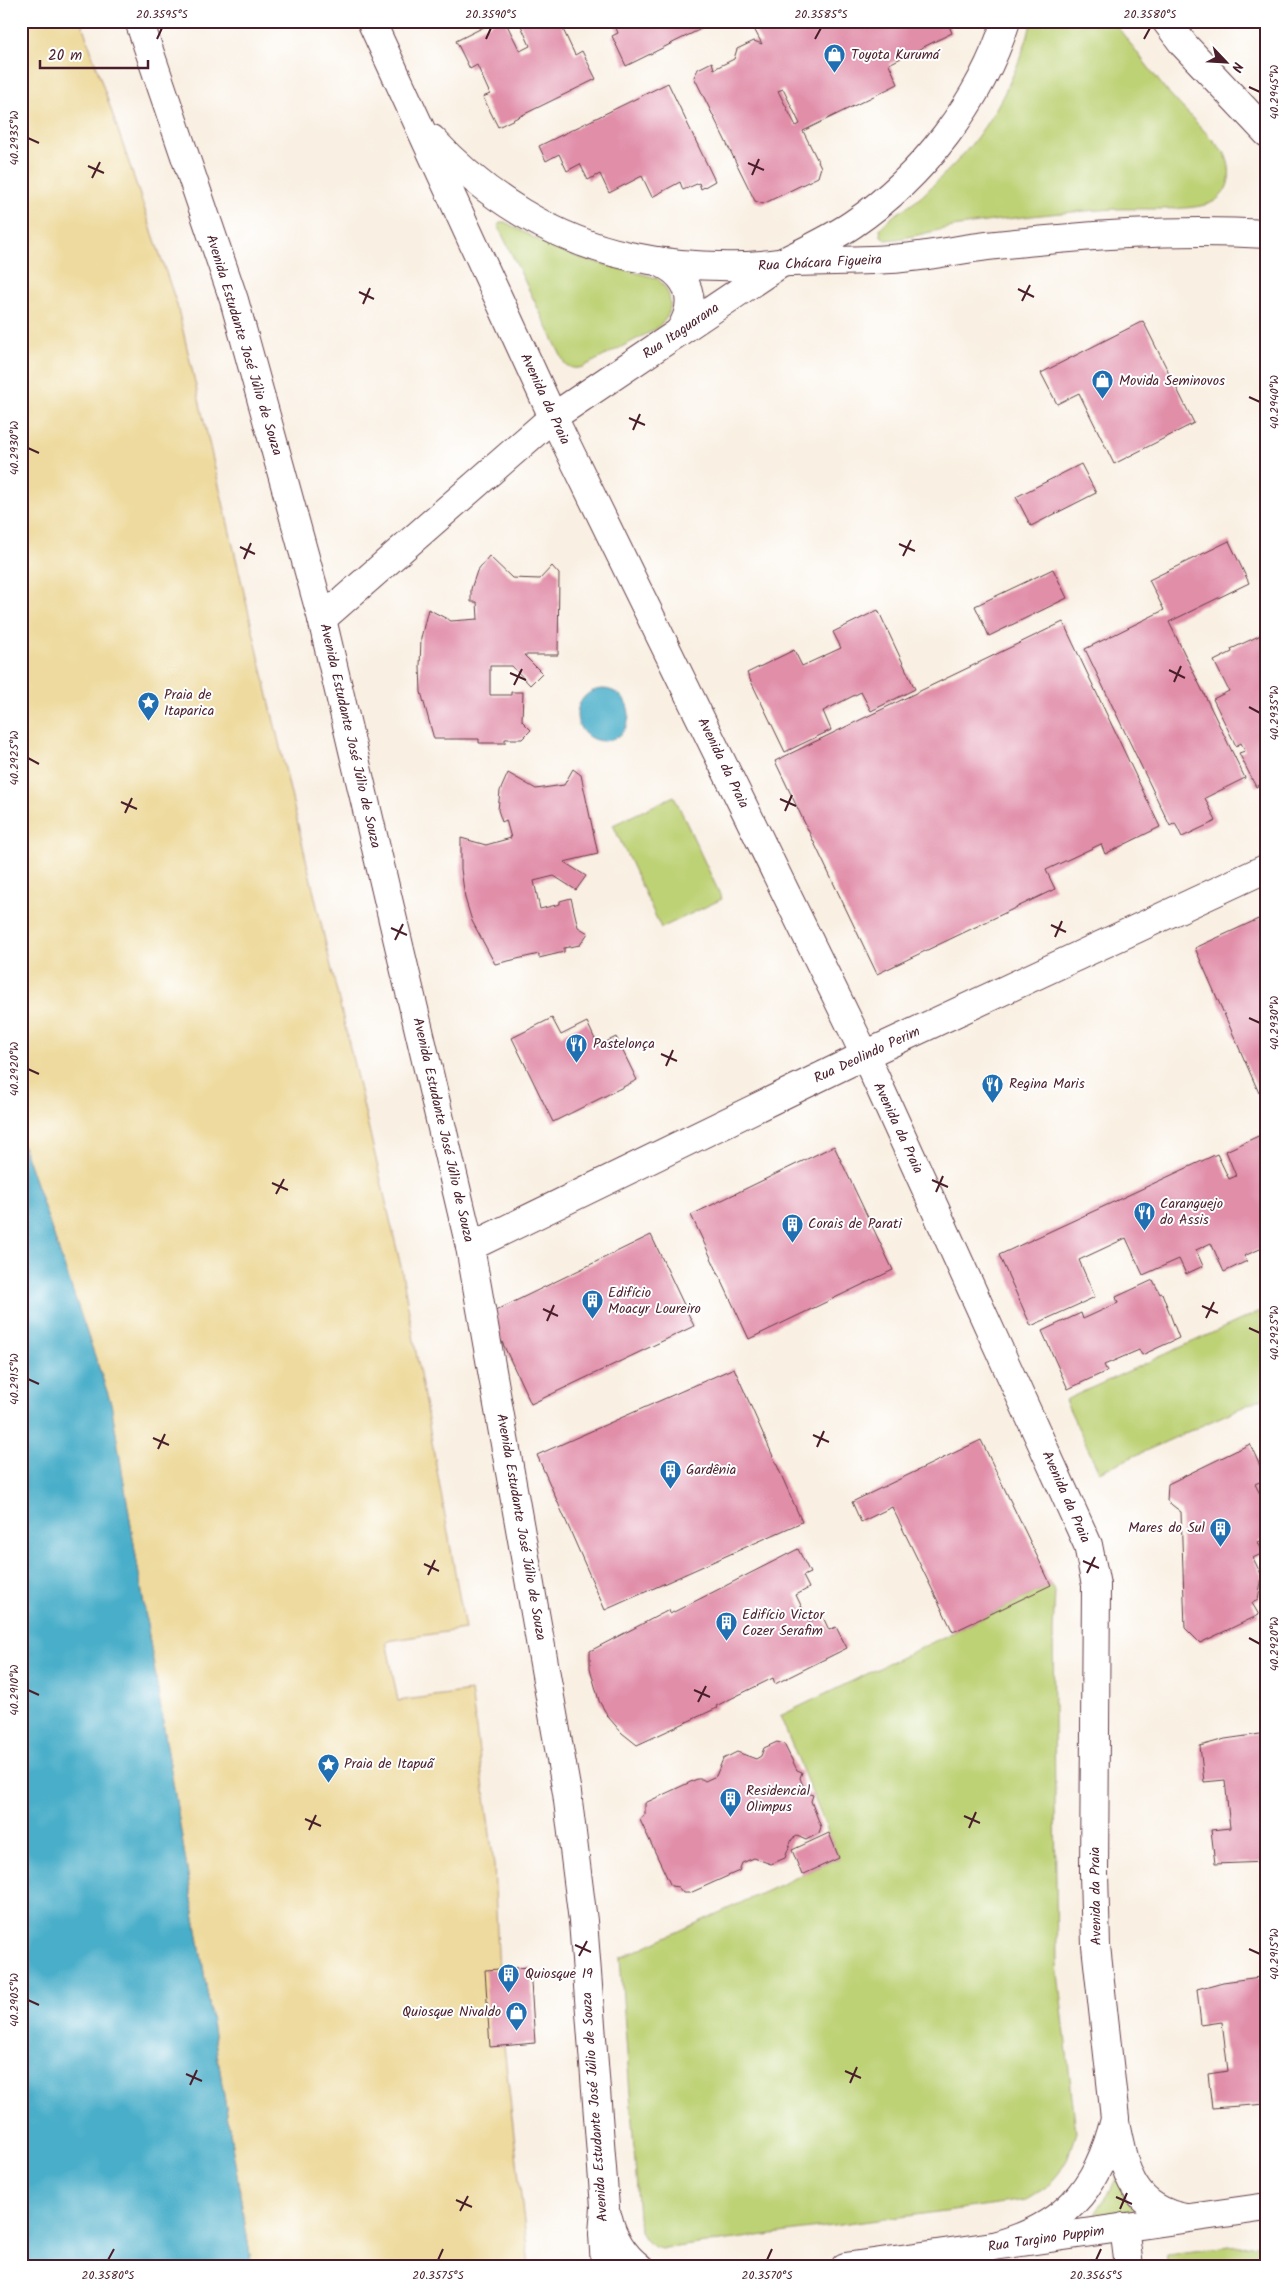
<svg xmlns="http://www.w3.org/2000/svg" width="1288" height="2288" viewBox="0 0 1288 2288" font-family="Kalam,sans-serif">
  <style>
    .green { fill: #bdd175; stroke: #847850 }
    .sand { fill: #eeda9e; stroke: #9c7c64 }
    .water { fill: #4aaec9; stroke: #4a667a }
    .building { fill: #e18ea9; fill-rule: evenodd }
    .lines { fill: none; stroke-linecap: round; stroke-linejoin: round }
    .street-casing { stroke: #643e47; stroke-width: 30 }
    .secondary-casing { stroke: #643e47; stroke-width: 30 }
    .primary-casing { stroke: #643e47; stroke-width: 30 }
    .street { stroke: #fff; stroke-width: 28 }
    .secondary { stroke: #fff; stroke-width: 28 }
    .primary { stroke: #fff; stroke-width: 28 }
    .ticks { fill: none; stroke: #4a1f2b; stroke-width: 2 }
    .labels { text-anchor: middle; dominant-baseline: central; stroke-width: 4; stroke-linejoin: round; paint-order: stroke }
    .poi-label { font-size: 14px; fill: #4a1f2b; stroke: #fff; text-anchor: start }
    .street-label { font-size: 14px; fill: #4a1f2b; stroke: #fff }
    .neatline { fill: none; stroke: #4a1f2b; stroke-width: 2 }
    .ticks-label { font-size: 12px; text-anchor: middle; fill: #4a1f2b }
  </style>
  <rect width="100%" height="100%" fill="#fff"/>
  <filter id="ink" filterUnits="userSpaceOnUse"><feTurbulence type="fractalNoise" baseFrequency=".02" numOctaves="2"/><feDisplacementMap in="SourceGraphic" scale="10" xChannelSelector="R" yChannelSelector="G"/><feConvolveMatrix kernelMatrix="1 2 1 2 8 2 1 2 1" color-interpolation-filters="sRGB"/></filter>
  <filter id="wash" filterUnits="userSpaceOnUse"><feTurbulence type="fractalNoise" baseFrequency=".0096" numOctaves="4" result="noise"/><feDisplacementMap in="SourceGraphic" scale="20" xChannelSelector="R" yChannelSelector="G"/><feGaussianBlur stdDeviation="1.12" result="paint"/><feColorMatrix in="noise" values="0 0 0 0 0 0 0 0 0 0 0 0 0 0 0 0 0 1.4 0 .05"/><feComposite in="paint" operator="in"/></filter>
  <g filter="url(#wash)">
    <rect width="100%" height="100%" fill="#f9f0e3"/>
    <!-- green -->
    <g class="green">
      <path d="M1032,21H1113L1165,89L1224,152C1233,169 1232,191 1213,202C1194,212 1139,208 1115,209C1061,212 1007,218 953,227C931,231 908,239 886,240L881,236L880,229C888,217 904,210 916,201C924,195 931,187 938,180C985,138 1016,81 1032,21Z"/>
      <path d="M500,222H505L542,242L580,258L657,278C675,295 675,316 654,330L583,367C575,369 572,369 565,364L498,226Z"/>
      <path d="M674,796L722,899L661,928L613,825Z"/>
      <path d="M1267,1308V1396L1099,1472L1065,1400Z"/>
      <path d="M1051,1585L1055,1592L1053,1631L1057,1964L1076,2132L1067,2160L1059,2173L1045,2189L1027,2200L661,2249C650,2246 645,2242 640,2231L620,1958L839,1858L780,1716Z"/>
      <path d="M1118,2174C1121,2190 1126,2200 1137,2212L1092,2219L1111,2189Z"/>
      <path d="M1267,2243V2267H1168L1166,2254Z"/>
    </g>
    <!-- sand -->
    <path class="sand" d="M21,21H81L177,305L401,1267L465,1629L386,1641L398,1701L471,1691L494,1865L501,2020L529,2267H252L111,1403L21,1140Z"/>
    <!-- water -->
    <g class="water">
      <circle cx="603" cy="715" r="26"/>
      <path d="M21,1140L111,1403L252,2267H21Z"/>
    </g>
    <g id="blocks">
      <!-- building -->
      <g class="building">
        <path d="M496,21H505L520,51L530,46L519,21H570L561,25L575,55L582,51L596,79L498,127L483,97L490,94L477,65L470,69L456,41Z"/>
        <path d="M613,21H717L626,66L612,36L618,33Z"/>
        <path d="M750,21H947L952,33L889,64L898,84L803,131L821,167L818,177L763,204L755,201L694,77L698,69L712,62L714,69L734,59L737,49L754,41L762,44ZM783,89L800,124L796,126L778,91Z"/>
        <path d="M668,83L715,181L701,189L699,183L683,190L680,182L652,197L642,176L609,193L600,174L588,180L580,164L567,171L559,154L546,161L539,146Z"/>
        <path d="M1143,321L1194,423L1114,464L1079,393L1057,404L1041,373Z"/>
        <path d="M1081,464L1096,493L1031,526L1016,497Z"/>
        <path d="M1229,541L1249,583L1169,622L1245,778L1205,798L1216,821L1182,837L1175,823L1170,826L1085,649L1164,610L1149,580Z"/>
        <path d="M489,556L512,578L540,579L552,566L559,574L558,655H524L542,673L530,685L512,666H490V695H511V692H523L522,721L531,730L522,739H505V743H479V739H434L421,692L420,667L421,638L428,609L451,621L478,619L477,602H471V589L477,571Z"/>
        <path d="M1053,569L1067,598L989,636L975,606Z"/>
        <path d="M878,610L915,689L871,711L861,692L823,711L831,730L785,752L747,673L794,650L802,666L841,648L833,632Z"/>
        <path d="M1063,622L1160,827L1105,854L1101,844L1046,870L1055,889L877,974L775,761Z"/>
        <path d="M1263,634L1267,641V781L1256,787L1239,753L1245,751L1241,743L1236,746L1213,699L1229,691L1214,661L1232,652L1231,649Z"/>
        <path d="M573,769L581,775L598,854L564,862L586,876L576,890L554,876L534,881L540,909L560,904V901L571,898L578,927L588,933L580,945L564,948V952L539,958V954L495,964L472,921L465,898L461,869V838L486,845L511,838L506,820L502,822L498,810L500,791L508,773L536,789L564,785Z"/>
        <path d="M1267,915V1089L1259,1093L1195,948Z"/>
        <path d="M552,1018L561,1035L587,1022L598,1046L616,1037L637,1080L553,1122L512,1038Z"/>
        <path d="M1267,1132V1246L1244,1256L1247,1261L1224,1272L1211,1243L1196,1250L1203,1266L1186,1274L1179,1259L1143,1275L1126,1238L1079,1260L1095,1297L1031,1326L999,1255L1217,1154L1229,1179L1236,1176L1226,1151Z"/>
        <path d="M834,1146L893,1270L749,1339L691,1215Z"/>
        <path d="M651,1235L694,1326L531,1404L489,1314Z"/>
        <path d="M1153,1280L1160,1294L1162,1293L1179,1338L1142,1355L1139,1350L1104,1365L1107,1371L1068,1389L1042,1331L1081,1313L1083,1319L1118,1303L1116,1297Z"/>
        <path d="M734,1368L802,1522L605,1610L537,1455Z"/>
        <path d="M981,1440L1051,1585L953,1632L892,1507L861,1522L852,1502Z"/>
        <path d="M1250,1444L1266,1479L1255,1484L1264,1502L1267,1501V1538L1258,1542L1263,1553L1253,1558L1262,1576L1258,1600L1252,1603L1259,1615L1200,1643L1185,1628L1181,1512L1167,1501L1168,1484Z"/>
        <path d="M798,1549L810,1573L803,1576L809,1588L796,1595L809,1622L822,1615L829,1630L836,1627L847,1648L775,1684L773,1678L716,1706L717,1708L637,1745L622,1733L609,1718L599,1701L590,1668V1651L669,1610L670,1614Z"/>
        <path d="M1267,1733V1862L1215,1864L1211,1830L1230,1828L1225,1780L1204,1782L1200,1746L1225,1739Z"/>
        <path d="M777,1742L784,1744L797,1770L802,1772L800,1778L806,1793L813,1795L811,1801L821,1827L819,1833L806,1840L797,1836L792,1839L785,1858L771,1864L754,1858L742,1863L739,1871L690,1893H683L678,1887L671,1886L640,1820L645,1814V1803L697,1779H702L705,1781L716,1776L723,1759L737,1752L756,1759L761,1756L764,1748Z"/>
        <path d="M829,1833L839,1858L802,1875L792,1850Z"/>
        <path d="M530,1967L535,2043L490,2047L485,1970Z"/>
        <path d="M1267,1976V2104L1212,2108L1208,2074L1228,2071L1222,2022L1201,2025L1197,1989L1223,1982Z"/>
      </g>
    </g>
  </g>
  <g filter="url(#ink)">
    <use href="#blocks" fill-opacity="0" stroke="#643e47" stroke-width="1"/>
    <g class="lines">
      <defs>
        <g id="street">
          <path d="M322,619L553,417"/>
          <path d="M470,1247L865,1055L1267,868"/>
          <path d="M1124,2227L1129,2267"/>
        </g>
        <g id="secondary">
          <path d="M139,21L234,300L322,619L470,1247L567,1793L583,1921L605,2207L603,2234L605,2267"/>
          <path d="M371,21L553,417L865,1055L1088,1545L1096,1585L1094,1874L1096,1946L1115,2118C1098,2191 1062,2229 989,2247"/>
          <path d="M432,139C483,195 554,240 629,256C666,264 704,267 742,266C758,266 774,263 790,262C824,261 857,261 891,259C923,257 955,250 987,246C1080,236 1173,228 1267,234"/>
          <path d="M657,261C690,275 699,302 679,332"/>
          <path d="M553,417L783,262C807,250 831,239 853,224C922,177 981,101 1006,21"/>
          <path d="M1115,2122C1125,2169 1130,2208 1185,2218"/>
          <path d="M608,2218C613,2238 622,2254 639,2267"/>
          <path d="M845,2267L1267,2207"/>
        </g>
        <path id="primary" d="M1166,21L1184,45L1267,133"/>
      </defs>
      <!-- street casing -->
      <use href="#street" class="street-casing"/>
      <!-- secondary casing -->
      <use href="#secondary" class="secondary-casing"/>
      <!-- primary casing -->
      <use href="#primary" class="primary-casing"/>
      <!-- street -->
      <use href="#street" class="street"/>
      <!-- secondary -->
      <use href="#secondary" class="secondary"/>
      <!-- primary -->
      <use href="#primary" class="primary"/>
    </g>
  </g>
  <!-- ticks -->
  <path class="ticks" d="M157,39L162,28M486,39L491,28M815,39L821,28M1144,39L1150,28M1249,87L1260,92M28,138L39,143M748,163L764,170M88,166L104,173M752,175L759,159M92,178L100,162M1018,289L1034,297M359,292L374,299M1022,301L1030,285M363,304L370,288M1249,397L1260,402M629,418L645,425M633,430L640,414M28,448L39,453M899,544L915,551M240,547L255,554M903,556L911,540M244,559L251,543M1169,670L1185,678M510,673L526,680M1174,682L1181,666M514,685L522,669M1249,707L1260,713M28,758L39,764M780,799L796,806M121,802L137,809M785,811L792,795M125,813L132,798M1051,925L1066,932M391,928L407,935M1055,937L1062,921M395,940L403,924M1249,1018L1260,1023M661,1054L677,1061M666,1066L673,1050M28,1069L39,1074M932,1180L948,1187M272,1183L288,1190M936,1192L943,1176M276,1194L284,1179M1202,1306L1218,1313M543,1309L558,1316M1206,1318L1214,1302M547,1321L554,1305M1249,1328L1260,1333M28,1379L39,1384M813,1435L829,1442M153,1438L169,1445M817,1447L824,1431M158,1449L165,1434M1083,1561L1099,1568M424,1564L439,1571M1087,1573L1095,1557M428,1575L435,1560M1249,1638L1260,1644M28,1690L39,1695M694,1690L710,1697M698,1702L706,1686M964,1816L980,1823M305,1819L321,1826M969,1828L976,1812M309,1830L316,1815M575,1945L591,1952M1249,1949L1260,1954M579,1956L587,1941M28,2000L39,2005M845,2071L861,2078M186,2074L202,2081M850,2083L857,2067M190,2085L197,2070M1116,2197L1132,2204M456,2200L472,2207M1120,2209L1127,2193M460,2211L468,2196M108,2260L114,2249M438,2260L443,2249M767,2260L772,2249M1096,2260L1101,2249"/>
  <!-- icons -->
  <defs>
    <symbol id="shop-pin" viewBox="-11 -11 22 30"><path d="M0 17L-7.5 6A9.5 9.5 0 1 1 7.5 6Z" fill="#1f6fb2" stroke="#fff"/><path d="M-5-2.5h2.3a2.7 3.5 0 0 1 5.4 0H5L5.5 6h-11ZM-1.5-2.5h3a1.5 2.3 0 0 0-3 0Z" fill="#fff"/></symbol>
    <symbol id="sight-pin" viewBox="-11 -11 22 30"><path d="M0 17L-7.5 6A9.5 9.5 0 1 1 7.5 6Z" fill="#1f6fb2" stroke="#fff"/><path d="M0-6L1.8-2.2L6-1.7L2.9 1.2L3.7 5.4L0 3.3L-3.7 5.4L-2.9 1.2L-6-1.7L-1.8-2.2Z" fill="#fff"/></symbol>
    <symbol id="restaurant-pin" viewBox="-11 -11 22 30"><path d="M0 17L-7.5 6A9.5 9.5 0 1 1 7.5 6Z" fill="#1f6fb2" stroke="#fff"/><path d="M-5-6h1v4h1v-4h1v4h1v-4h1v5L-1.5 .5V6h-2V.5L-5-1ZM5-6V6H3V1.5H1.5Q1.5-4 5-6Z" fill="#fff"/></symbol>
    <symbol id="building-pin" viewBox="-11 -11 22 30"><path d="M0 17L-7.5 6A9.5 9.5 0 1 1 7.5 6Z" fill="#1f6fb2" stroke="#fff"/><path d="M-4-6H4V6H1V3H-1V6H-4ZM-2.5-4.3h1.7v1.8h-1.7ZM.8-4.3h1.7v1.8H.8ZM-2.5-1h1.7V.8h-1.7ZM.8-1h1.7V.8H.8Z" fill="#fff"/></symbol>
  </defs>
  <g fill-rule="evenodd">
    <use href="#shop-pin" x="822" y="42" width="25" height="34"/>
    <use href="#shop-pin" x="1090" y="368" width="25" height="34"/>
    <use href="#sight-pin" x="136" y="690" width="25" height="34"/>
    <use href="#restaurant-pin" x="564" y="1032" width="25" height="34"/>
    <use href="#restaurant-pin" x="980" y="1072" width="25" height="34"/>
    <use href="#restaurant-pin" x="1132" y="1200" width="25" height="34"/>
    <use href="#building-pin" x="780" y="1212" width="25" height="34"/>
    <use href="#building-pin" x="580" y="1288" width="25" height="34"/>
    <use href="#building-pin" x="658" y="1458" width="25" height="34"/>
    <use href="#building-pin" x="1208" y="1516" width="25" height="34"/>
    <use href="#building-pin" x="714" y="1610" width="25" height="34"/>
    <use href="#sight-pin" x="316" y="1752" width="25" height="34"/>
    <use href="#building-pin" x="718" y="1786" width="25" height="34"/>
    <use href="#building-pin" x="496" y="1962" width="25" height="34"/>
    <use href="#shop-pin" x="504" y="2000" width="25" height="34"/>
  </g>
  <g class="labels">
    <!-- poi labels -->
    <g class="poi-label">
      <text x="851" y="55">Toyota Kurumá</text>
      <text x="1119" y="381">Movida Seminovos</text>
      <text x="164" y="695">Praia de<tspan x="164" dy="16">Itaparica</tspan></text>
      <text x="593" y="1044">Pastelonça</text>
      <text x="1009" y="1084">Regina Maris</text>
      <text x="1160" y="1204">Caranguejo<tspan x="1160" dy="16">do Assis</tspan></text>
      <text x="808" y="1224">Corais de Parati</text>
      <text x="608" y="1293">Edifício<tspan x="608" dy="16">Moacyr Loureiro</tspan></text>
      <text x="686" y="1470">Gardênia</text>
      <text x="1205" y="1528" text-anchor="end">Mares do Sul</text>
      <text x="742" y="1615">Edifício Victor<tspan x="742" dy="16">Cozer Serafim</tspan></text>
      <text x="344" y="1764">Praia de Itapuã</text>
      <text x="746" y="1791">Residencial<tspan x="746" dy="16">Olimpus</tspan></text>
      <text x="525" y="1974">Quiosque 19</text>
      <text x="501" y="2012" text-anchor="end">Quiosque Nivaldo</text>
    </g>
    <!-- street labels -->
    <g class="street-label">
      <text transform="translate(820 263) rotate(-3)">Rua Chácara Figueira</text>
      <text transform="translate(681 331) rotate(-34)">Rua Itaguarana</text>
      <text transform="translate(244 345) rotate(73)">Avenida Estudante José Júlio de Souza</text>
      <text transform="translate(545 399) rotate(65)">Avenida da Praia</text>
      <text transform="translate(350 736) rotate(77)">Avenida Estudante José Júlio de Souza</text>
      <text transform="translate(723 763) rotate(64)">Avenida da Praia</text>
      <text transform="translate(867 1055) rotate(-25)">Rua Deolindo Perim</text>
      <text transform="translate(898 1128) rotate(65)">Avenida da Praia</text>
      <text transform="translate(443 1130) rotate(77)">Avenida Estudante José Júlio de Souza</text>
      <text transform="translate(1066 1497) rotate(66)">Avenida da Praia</text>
      <text transform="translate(521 1527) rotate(80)">Avenida Estudante José Júlio de Souza</text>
      <text transform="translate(1096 1896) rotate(-91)">Avenida da Praia</text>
      <text transform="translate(595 2107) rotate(-94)">Avenida Estudante José Júlio de Souza</text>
      <text transform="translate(1046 2239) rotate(-8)">Rua Targino Puppim</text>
    </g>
  </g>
  <!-- margin -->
  <rect width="1288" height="2288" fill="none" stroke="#fff" stroke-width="55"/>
  <!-- north arrow -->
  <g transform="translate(1226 62) rotate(115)" stroke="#ffffff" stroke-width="4" paint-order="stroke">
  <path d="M0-4L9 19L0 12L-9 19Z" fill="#4a1f2b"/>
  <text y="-8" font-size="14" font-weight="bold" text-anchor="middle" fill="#4a1f2b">N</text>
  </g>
  <!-- scale -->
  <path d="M40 60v8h108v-8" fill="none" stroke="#4a1f2b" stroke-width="2.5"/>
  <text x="48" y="60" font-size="15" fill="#4a1f2b" stroke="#ffffff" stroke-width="4" paint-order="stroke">20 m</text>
  <rect x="28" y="28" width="1232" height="2232" class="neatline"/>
  <g class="ticks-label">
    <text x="162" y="18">20.3595°S</text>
    <text x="491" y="18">20.3590°S</text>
    <text x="821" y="18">20.3585°S</text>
    <text x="1150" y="18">20.3580°S</text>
    <text transform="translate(1274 92) rotate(-90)" y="4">40.2945°W</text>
    <text transform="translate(14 138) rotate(-90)" y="4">40.2935°W</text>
    <text transform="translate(1274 402) rotate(-90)" y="4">40.2940°W</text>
    <text transform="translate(14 448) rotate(-90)" y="4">40.2930°W</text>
    <text transform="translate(1274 713) rotate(-90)" y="4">40.2935°W</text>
    <text transform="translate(14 758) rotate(-90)" y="4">40.2925°W</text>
    <text transform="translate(1274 1023) rotate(-90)" y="4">40.2930°W</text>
    <text transform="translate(14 1069) rotate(-90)" y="4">40.2920°W</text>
    <text transform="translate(1274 1333) rotate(-90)" y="4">40.2925°W</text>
    <text transform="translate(14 1379) rotate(-90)" y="4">40.2915°W</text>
    <text transform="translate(1274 1644) rotate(-90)" y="4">40.2920°W</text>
    <text transform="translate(14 1690) rotate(-90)" y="4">40.2910°W</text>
    <text transform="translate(1274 1954) rotate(-90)" y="4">40.2915°W</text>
    <text transform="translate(14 2000) rotate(-90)" y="4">40.2905°W</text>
    <text x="108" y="2279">20.3580°S</text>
    <text x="438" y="2279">20.3575°S</text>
    <text x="767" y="2279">20.3570°S</text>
    <text x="1096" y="2279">20.3565°S</text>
  </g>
</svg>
